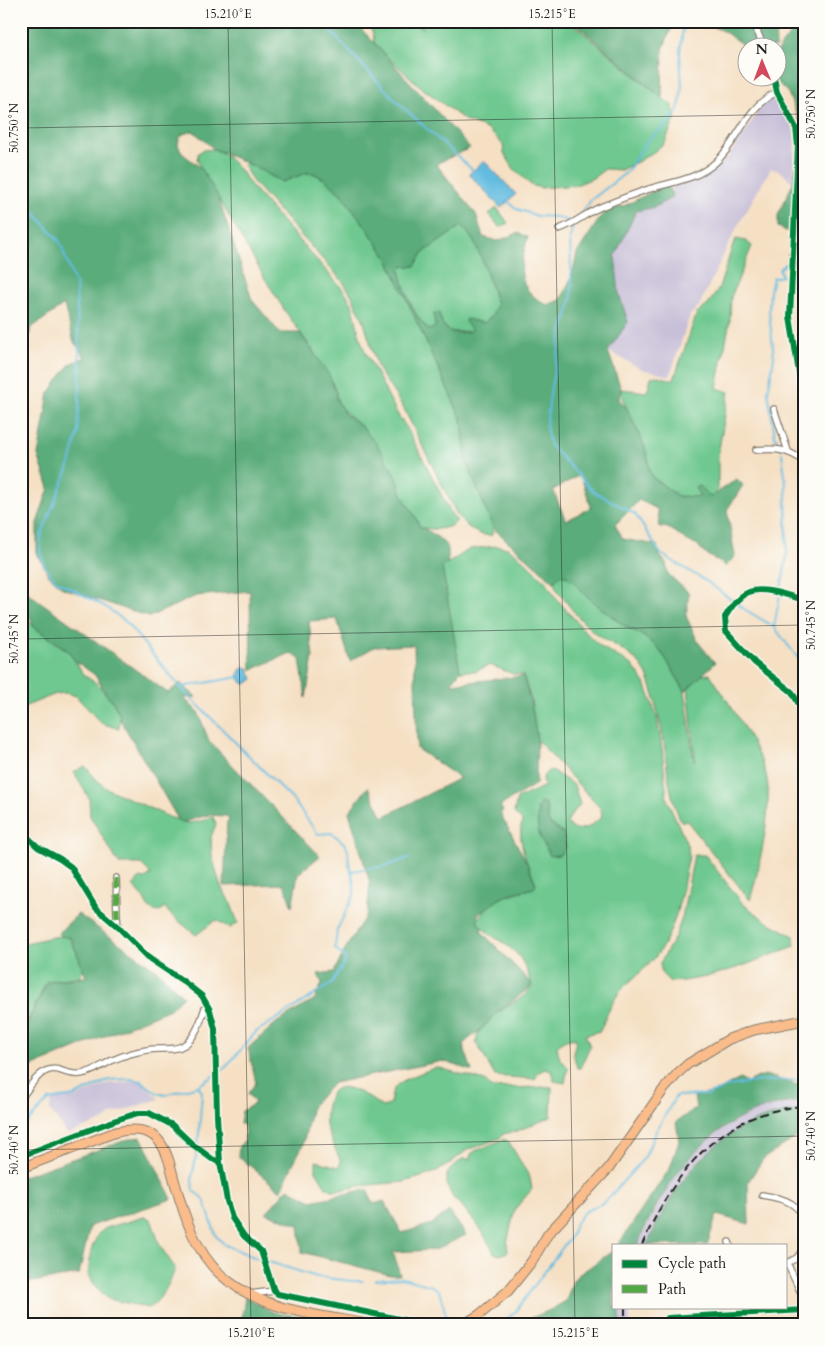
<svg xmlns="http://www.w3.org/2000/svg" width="825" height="1346" viewBox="0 0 825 1346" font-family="Cardo,serif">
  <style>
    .industrial { fill: #c8bfd8 }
    .green { fill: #6ec88f; stroke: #457256; fill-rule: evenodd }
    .forest { fill: #5aac7a; stroke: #3b644b; fill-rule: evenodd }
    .water { fill: #63bce0; stroke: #406c7e }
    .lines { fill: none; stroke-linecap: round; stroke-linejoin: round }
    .stream { stroke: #63bce0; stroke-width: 2 }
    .street-casing { stroke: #887e70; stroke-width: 8 }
    .primary-casing { stroke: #887e70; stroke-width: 11 }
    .street { stroke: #fff; stroke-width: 5.5 }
    .primary { stroke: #f9bc8a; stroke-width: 9 }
    .rail { stroke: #1c1c1c; stroke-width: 2; stroke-dasharray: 8 4; stroke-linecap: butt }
    .quiet { stroke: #52a943; stroke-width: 5; stroke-dasharray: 10 5; stroke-linecap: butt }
    .cycleway-casing { stroke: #fdfcf7; stroke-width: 9 }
    .cycleway { stroke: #00873e; stroke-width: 6 }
    .ticks { fill: none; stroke: #1c1c1c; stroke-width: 1; stroke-opacity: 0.45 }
    .neatline { fill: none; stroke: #1c1c1c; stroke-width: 2 }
    .ticks-label { font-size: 12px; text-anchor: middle; fill: #1c1c1c }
  </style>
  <rect width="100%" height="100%" fill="#fdfcf7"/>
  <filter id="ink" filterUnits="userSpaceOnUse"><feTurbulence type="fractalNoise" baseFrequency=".02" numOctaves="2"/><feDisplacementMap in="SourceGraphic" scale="10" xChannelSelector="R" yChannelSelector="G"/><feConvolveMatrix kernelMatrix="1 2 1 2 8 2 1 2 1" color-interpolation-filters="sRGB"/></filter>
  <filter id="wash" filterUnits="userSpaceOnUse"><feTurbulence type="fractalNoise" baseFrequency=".0096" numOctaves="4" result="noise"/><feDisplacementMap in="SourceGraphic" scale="20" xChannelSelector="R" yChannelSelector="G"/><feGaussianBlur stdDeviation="1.12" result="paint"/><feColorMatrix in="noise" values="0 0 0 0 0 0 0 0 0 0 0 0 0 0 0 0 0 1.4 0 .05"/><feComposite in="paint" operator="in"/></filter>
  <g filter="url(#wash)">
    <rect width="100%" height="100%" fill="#f5e0c4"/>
    <!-- industrial -->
    <g class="industrial">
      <path d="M773,89L793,127L795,138L793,183L781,172L771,168L737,227L699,306L690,315L670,376L642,369L608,351L628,322L619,294L614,257L636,211L655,207L673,197L672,186L697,177L721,165L733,150Z"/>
      <path d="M133,1081H141L159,1099L111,1115L105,1120L68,1134L50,1111L51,1100L77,1097L109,1083H121Z"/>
      <path d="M804,1101V1110L769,1117L753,1123L717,1144L700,1159L684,1178L664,1211L647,1245H637L668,1186L685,1162L701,1146L724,1128L749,1114L766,1108Z"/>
      <path d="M620,1307H629L630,1325H620Z"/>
    </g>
    <!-- green -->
    <g class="green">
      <path d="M355,21H417L423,29L420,21H566L572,23L662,98L672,105L676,117L665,142L655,151L639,161L621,170L605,169L593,178L576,185L540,188L531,185L514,169L504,153L503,145L497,138L487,129L466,121L422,88L385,55L374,42L373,33L368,25Z"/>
      <path d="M214,149C232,157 242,173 253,188L346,293L353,306L360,338L365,351L399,417L407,428L452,515L457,521C448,531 431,530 420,527C415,516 409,507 403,497C400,490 399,482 395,475C386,462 370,436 359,425C348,413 337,410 336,392L312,349L285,311L264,277L201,168L197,160L198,153L203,150Z"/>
      <path d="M244,163L249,164L282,182L306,173H313L324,179L340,193L361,220L388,259L462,420L466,460L486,508L493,528L492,535C478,538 463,524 456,513L403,407L378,369L363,319L351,294L343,282L253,182L244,166Z"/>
      <path d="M497,208L508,223L500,228L489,214Z"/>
      <path d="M461,226C480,241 489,283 497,305L492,316L484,323L466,319L465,321L472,330V331L451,332L443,325L439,313L435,327L430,330C415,321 403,287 400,270L404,266H415L423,253Z"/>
      <path d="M736,239L746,241L752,246L731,297L730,320L717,388L729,392L718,455V489L714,496L710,497L700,486L695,488L701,497L677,496L652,477L649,471L648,459L644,445L622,398L621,389L647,392L651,377C662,374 664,380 674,379L697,313L708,305L719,288L732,248Z"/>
      <path d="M497,546L508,548L525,561L547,583L555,597L591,638L603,648L632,665L645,683L657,717L662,749L667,799L688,847L689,856C682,888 678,924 659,952C650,966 636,975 624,987C613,998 606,1017 600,1031L585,1035L590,1046L580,1068H577L573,1052L576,1042L575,1038L562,1041L557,1047L560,1059L569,1068L567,1071L565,1083L554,1081L551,1071L545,1069L539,1072L535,1079L495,1076L476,1042L478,1033L497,1013L525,995L532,986C528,975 525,963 517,954C505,941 486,936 477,921C489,898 511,894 534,888L536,883C527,863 517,843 522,821L514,813L517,799L545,786L542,781L544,775L549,770L554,772L574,785L580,804C576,811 569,815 567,824L575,830L587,828L602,817L601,809L537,740L531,700L523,675L513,674L490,665L476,671H460L442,567L470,549ZM537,808L547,814L549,823L554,828L550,855L546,845L540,837Z"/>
      <path d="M561,575L568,577L593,601L623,625L640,634L655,645L664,656L685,691L694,761L695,760L687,677L710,674C730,705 752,736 765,771C775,800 759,870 750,900L687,821H681C667,791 668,767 663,736C661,726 658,716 656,706C654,695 651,683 646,673C635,653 614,646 596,634C580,621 568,605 556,588L554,582Z"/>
      <path d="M21,612L34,627L69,652L84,675L97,684L113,702L120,716L119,729L101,723L76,696L67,693L56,694L21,708Z"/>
      <path d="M85,766L94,777L106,788L169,817L187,823L198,822L213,817L216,824L211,837L212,856L220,885L231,904L238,923L230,928L216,920L196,935L169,913L165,907H164L160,912C147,911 148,905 142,896C139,893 136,890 133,886L140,878L145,879L150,875V873L141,864H119L90,816L89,798L74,772Z"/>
      <path d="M694,855H705L743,904L766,921L794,936L795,946C755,961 713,980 670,982L661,973L660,963L675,937L682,918Z"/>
      <path d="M63,936L69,937C74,948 85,964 81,976L47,981L24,1028H21V944L53,937Z"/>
      <path d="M436,1067L485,1081L492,1088L552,1087L551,1117L517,1131L503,1134L500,1138L467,1150L448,1165L431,1174L404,1182L358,1186L341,1190H332L326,1187L316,1171V1161L339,1167L341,1161C338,1156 326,1129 326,1125C325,1115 326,1094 336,1089C348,1082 373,1100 382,1107L390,1105C391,1100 391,1093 394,1089C399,1079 426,1072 436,1067Z"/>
      <path d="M504,1139L509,1142L530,1178L532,1189L515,1209L507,1243L508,1252L500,1255L494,1253L482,1231L462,1206L453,1198L447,1186V1174L451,1169L462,1159H470L471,1154L475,1151Z"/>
      <path d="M144,1217L151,1219L160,1246L175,1268C173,1279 158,1305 148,1308L108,1299L96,1287L88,1274L92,1248L98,1234L106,1228Z"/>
    </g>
    <!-- forest -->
    <g class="forest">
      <path d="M21,21H354L470,148L436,164L476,214L483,237L498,241L518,233L528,237C519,267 515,289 547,305L561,300L572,276L577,253L604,212L626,205L667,184L673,197L655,207L636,211L615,256L619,294L628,322L608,351L621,389L619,399L627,409L644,445L648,459L649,471L652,477L678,496L700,497L695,487L700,486L711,497L737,479L743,485L727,510L735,556L726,566L704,553L697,544C683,543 675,526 660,527L657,509L639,500L615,525L623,539L657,545L660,556L666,563L668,574L689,593L686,616L698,642L715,663L685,691L664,656L655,645L640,634L623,625L592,601L568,577L561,575L554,582L493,528L466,460L462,420L388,259L361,220L340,193L324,179L313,173H306L282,182L249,164L214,149L193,131L183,134L179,139L178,145L183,154L201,168L217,194L252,300L280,333H300L329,375L336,392V399L345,414L360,425L376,443L397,478L402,495L415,516L420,527C427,529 443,540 447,547C449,551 448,559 447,564L442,567L460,671L451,684L523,676L532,708L537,740L536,784L500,806L503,811L500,813L528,865L536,885L534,888L505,895L477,915L479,918L477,921L482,928L481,931L530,982L532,986L497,1013L480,1030L463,1044L472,1071L443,1061L333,1083L312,1106L303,1145L294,1162L281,1191L238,1156L239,1146L245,1141L244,1124H240L242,1111L255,1103L248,1093L256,1083L248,1048L276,1023L315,999L322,983L318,974L334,972L347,946L367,914L370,883L349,812L368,787L383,817L460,778L417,749L414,645L374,647L350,661L337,619L309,621L313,657L306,698L300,659L291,653L251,670L250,591L196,596L149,617L63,588L48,574L37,553V523L49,488L38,455L49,393L70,364L85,357L74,342L64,305L31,328L21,375ZM461,226C480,241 489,282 497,305L492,316L484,323L466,319L465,321L472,331C454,335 443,334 439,313L434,314L435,327L430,330C415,321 403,287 400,270L403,266H415L423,253ZM578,476L582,479L591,507L566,521L553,490Z"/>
      <path d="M646,21L651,23L654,21H690L671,29L663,49L662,98L577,25L572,23L567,26L566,22Z"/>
      <path d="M694,21H775L776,47L747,48L725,32L705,23Z"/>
      <path d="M803,21L804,234H793L778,227V215L793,183L803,130L788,93L773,78H778V50L793,30Z"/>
      <path d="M21,588L168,693L180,683L196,697L184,698L198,712L209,741L320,856L298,874L292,907L284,884L224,886L227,822L229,819L227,816L208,815L184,822L179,821L120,719V716L113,702L106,694L95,675L74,660L69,652L57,642L34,627L21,596Z"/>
      <path d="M540,803H545C548,810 547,816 549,823L563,833L566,847L560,855L550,856C547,849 543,843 540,837C537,828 536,812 540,803Z"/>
      <path d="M78,914L158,971L183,996L170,1009L21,1071V1037L48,981L86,977L71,938L60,936L58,933Z"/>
      <path d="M765,1075L804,1087V1101C716,1107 670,1171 637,1245H618L670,1168L679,1141L676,1122L696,1108L694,1097L715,1092L740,1079L748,1084L751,1080Z"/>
      <path d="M804,1110V1130L798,1136L763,1159L748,1182L749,1224L717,1215L707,1245H647C678,1176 722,1116 804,1110Z"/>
      <path d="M141,1137L172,1199L90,1226L79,1274L21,1284V1177L132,1138Z"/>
      <path d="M288,1188L312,1201L367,1189L374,1204L384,1201L402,1233L432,1224L449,1211L466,1235L435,1250L393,1252L400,1275H390L302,1252L299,1225L266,1213Z"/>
      <path d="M614,1250V1307H620V1325H514L550,1310L566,1301L573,1281L577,1276Z"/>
      <path d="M245,1297L275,1313L316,1318L317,1325H241Z"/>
    </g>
    <!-- water -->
    <g class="water">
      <path d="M484,161L516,194L501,208L469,174Z"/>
      <path d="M244,667L248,668L253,679L246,684L242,683L238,677L240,670Z"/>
    </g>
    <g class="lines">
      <!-- stream -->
      <g class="stream">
        <path d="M321,21L397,102L475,172"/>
        <path d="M21,199L28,205L60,242L76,286L80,374L78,433L70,464L41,536L40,552L45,567L55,580L106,607L125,621L180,687L293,800L318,834L332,833L344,843L348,850L349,863L354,882V895L337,930L335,948L345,958V962L331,984L256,1032L226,1067L218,1073"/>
        <path d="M506,200L517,209L537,216L557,217L574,224L570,237L572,298L562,333L551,387L546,426L550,445L593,491L635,514L661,554L709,583L741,607L774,627L804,666"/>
        <path d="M579,217L591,200L627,172L647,141L668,123L677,112L680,102L682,87L680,53L684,21"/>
        <path d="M797,255L804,247"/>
        <path d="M781,449L775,436L768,392L774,357L769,312L770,291L773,278L782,276L779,269L792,259"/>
        <path d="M774,627L787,556L786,485L782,453"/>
        <path d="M181,687L240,677"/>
        <path d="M351,871L385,866L409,858"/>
        <path d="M198,1086L215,1075"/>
        <path d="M21,1129L49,1100L75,1096L109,1080L130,1079L141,1081L157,1093L165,1095L198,1086L202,1092L198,1146"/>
        <path d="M197,1151L192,1178L193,1191L204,1199L216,1236L225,1245L261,1260"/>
        <path d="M266,1261L317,1277L352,1281H363"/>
        <path d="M375,1280L402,1278L432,1286L439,1291L449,1325"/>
        <path d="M499,1325L515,1312L571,1236L575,1224L584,1212L605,1202L645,1157L655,1133L676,1096L707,1095L729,1086L760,1081L804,1080"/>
      </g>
    </g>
  </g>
  <g filter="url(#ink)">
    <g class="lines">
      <defs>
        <g id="street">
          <path d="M753,21L764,48"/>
          <path d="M774,78L777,92L796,128L798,146L790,317L804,404"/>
          <path d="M559,229C575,224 587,212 603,206C618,200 634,194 649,189C672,182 698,179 716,162C740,140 745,107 777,92"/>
          <path d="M792,253L801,263L804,283"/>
          <path d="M774,409L788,451"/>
          <path d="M756,450C776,448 787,449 804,461"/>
          <path d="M804,600C790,596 762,586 749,592C738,596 731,608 725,617L726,631L755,663L792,692L804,713"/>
          <path d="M21,831L38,847L60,859L71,867L96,908L118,927L150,959L183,981L202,996L210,1010L215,1029L217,1116L220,1162L227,1201L232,1218L244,1236L261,1251L274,1291"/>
          <path d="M116,878C117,895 116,911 118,927"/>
          <path d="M21,1098C30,1087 41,1065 59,1070C67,1073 77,1076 85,1073C95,1071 104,1064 113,1060C124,1055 135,1052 147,1050C158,1047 174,1052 184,1045C196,1038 202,1017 206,1005"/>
          <path d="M21,1156L113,1121L138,1113H149L172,1125L192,1144L212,1159L220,1162"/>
          <path d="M762,1195C780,1198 794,1200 804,1217"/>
          <path d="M729,1242L730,1245"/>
          <path d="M804,1248L797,1258L787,1263L804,1299"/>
          <path d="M250,1294L274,1291L278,1294L428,1325"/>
          <path d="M668,1318L804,1310"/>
        </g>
        <g id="primary">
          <path d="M21,1168L116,1132C130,1129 149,1128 159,1141C168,1152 171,1169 175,1183C184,1215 195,1251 220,1274C261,1312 321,1315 373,1325"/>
          <path d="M463,1325L479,1315L508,1291L532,1261L548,1234L609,1168L664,1089L679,1072L688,1064L729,1039L754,1030L804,1020"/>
        </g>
      </defs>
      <!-- street casing -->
      <use href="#street" class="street-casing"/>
      <!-- primary casing -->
      <use href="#primary" class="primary-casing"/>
      <!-- street -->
      <use href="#street" class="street"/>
      <!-- primary -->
      <use href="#primary" class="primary"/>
      <!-- rail -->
      <g class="rail">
        <path d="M642,1245C674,1173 719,1112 804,1106"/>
        <path d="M625,1307V1325"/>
      </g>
      <!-- quiet -->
      <path class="quiet" d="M116,878C117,895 116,911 118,927"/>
      <defs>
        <g id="cycleway">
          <path d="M774,78L777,92L796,128L798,146L790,317L804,404"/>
          <path d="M804,600C790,596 762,586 749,592C738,596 731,608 725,617L726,631L755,663L792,692L804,713"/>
          <path d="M21,831L38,847L60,859L71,867L96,908L118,927L150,959L183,981L202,996L210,1010L215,1029L217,1116L220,1162L227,1201L232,1218L244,1236L261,1251L274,1291L278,1294L428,1325"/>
          <path d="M21,1156L113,1121L138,1113H149L172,1125L192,1144L212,1159L220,1162"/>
          <path d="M668,1318L804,1310"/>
        </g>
      </defs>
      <!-- cycleway casing -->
      <use href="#cycleway" class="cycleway-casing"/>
      <!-- cycleway -->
      <use href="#cycleway" class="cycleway"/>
    </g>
  </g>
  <!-- ticks -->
  <path class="ticks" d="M228,21L251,1325M552,21L575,1325M21,128L804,114M21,639L804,625M21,1150L804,1136"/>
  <!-- margin -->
  <rect width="825" height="1346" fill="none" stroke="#fdfcf7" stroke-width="55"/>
  <!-- legend -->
  <rect x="612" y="1244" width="175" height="65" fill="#fdfcf7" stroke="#a3a29f"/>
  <rect x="622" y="1260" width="25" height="8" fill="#00873e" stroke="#a3a29f"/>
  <text x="658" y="1268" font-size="15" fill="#1c1c1c">Cycle path</text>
  <rect x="622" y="1285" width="25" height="8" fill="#52a943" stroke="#a3a29f"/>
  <text x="658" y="1294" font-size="15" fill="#1c1c1c">Path</text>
  <!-- north arrow -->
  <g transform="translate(762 62) rotate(359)"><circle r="24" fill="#fdfcf7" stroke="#a3a29f"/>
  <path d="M0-4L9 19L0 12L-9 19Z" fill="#d1495b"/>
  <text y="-8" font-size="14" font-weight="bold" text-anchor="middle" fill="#1c1c1c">N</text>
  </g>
  <rect x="28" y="28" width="770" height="1290" class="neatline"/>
  <g class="ticks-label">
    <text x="228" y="18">15.210°E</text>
    <text x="552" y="18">15.215°E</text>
    <text transform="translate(811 114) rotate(-90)" y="4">50.750°N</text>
    <text transform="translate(14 128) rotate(-90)" y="4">50.750°N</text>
    <text transform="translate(811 625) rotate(-90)" y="4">50.745°N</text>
    <text transform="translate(14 639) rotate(-90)" y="4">50.745°N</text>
    <text transform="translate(811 1136) rotate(-90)" y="4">50.740°N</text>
    <text transform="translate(14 1150) rotate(-90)" y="4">50.740°N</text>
    <text x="251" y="1337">15.210°E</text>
    <text x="575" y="1337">15.215°E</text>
  </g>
</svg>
